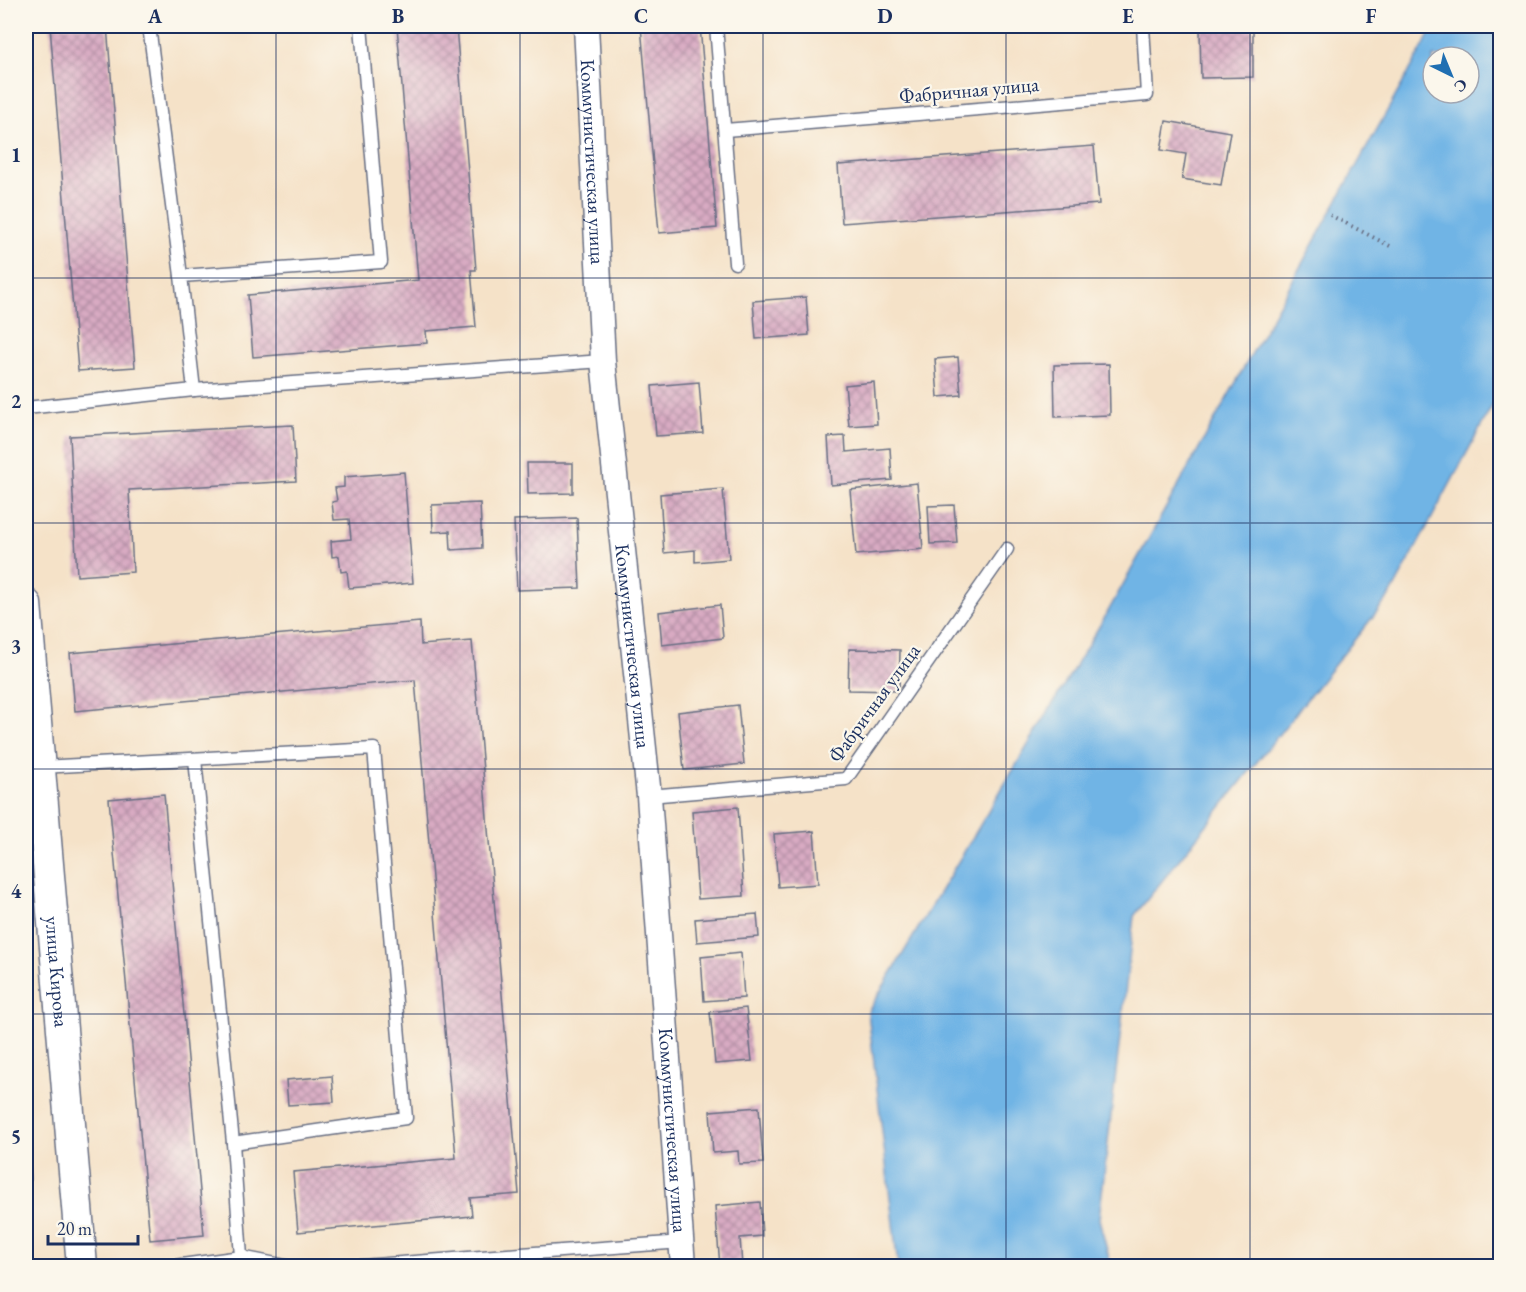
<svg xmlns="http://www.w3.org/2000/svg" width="1526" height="1292" viewBox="0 0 1526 1292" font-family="'EB Garamond',serif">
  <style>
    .water { fill: #6fb4e5; stroke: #4572a2; stroke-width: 1.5; fill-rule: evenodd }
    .building { fill: url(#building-cross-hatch) }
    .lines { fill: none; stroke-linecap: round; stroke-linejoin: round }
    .service-casing { stroke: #676e83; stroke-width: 15 }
    .minor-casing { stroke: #676e83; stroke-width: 27 }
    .tertiary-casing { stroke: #676e83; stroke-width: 33 }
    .path { stroke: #676e83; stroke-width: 4; stroke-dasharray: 1.5 4.5; stroke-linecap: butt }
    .service { stroke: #fff; stroke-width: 12 }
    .minor { stroke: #fff; stroke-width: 24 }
    .tertiary { stroke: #fff; stroke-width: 30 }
    .grid { fill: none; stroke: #1b2f5e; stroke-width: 1.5; stroke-opacity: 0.55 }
    .labels { text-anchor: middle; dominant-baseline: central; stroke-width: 4.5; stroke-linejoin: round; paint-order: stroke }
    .street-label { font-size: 20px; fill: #1b2f5e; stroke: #fbf7ec }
    .neatline { fill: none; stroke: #1b2f5e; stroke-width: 2 }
    .grid-label { font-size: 20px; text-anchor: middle; font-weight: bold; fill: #1b2f5e }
  </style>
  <defs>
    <pattern id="building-cross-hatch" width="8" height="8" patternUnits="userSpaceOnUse" patternTransform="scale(1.5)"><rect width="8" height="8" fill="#d9abc3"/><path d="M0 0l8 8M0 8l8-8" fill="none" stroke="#af8ca2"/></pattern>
  </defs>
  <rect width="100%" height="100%" fill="#fbf7ec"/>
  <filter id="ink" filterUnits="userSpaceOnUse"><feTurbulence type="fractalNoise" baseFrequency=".0167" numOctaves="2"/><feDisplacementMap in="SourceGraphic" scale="12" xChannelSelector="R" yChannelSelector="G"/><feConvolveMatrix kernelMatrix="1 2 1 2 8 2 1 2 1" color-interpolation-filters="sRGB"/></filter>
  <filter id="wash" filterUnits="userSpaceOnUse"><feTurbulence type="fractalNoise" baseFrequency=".008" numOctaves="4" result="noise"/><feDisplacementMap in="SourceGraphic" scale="24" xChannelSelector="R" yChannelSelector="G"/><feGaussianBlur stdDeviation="1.35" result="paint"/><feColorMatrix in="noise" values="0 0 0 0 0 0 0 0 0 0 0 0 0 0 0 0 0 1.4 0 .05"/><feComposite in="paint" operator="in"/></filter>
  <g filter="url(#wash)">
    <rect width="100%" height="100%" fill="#f5e2c8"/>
    <!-- water -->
    <path class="water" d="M1433,26H1500V391L1391,594L1134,916L1099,1219L1111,1266H898L868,1012L1106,615L1424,45ZM1433,57H1469V93H1433Z"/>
    <g id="blocks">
      <!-- building -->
      <g class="building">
        <path d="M50,26H107L135,367L78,371Z"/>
        <path d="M397,26H456L476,270H471L476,327L426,331L427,343L253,357L248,295L418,280Z"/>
        <path d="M641,26H700L717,228L659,233Z"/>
        <path d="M1200,29H1253V77L1201,78Z"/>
        <path d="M1166,121L1230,132L1221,185L1182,179L1186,154L1161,150Z"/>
        <path d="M1094,146L1099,204L842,223L838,165Z"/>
        <path d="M806,297L809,335L756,339L753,301Z"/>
        <path d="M958,357L961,395L938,397L935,359Z"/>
        <path d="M1109,364L1110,415L1055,417L1054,365Z"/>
        <path d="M699,382L703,433L656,436L652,386Z"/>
        <path d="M874,382L877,424L849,426L845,385Z"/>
        <path d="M293,425L296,481L129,490L133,572L77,576L70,436Z"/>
        <path d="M845,436L846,452L890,448L892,480L831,485L828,437Z"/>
        <path d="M527,463H573V493L528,494Z"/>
        <path d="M404,472L413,583L349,588L347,571L341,572L339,556L332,557L331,541L351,539L349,519L334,520L332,502L337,501L335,488L344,487V477Z"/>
        <path d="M917,483L923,549L856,555L850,490Z"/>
        <path d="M723,489L729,559L695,562V550L664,553L660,494Z"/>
        <path d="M480,503L482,548L451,550L450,531L433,532L432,505Z"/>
        <path d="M954,505L957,543L930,544L928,506Z"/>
        <path d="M577,518L580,588L517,590L514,520Z"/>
        <path d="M720,605L723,638L662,645L659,612Z"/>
        <path d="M420,622L421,645L472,641L519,1194L470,1198L472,1216L298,1232L293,1172L456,1158L415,680L75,711L70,653Z"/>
        <path d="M849,649L900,650L899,691L848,690Z"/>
        <path d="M738,705L744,764L684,770L678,712Z"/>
        <path d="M164,794L204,1235L150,1240L109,799Z"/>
        <path d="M738,807L744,896L698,899L692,811Z"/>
        <path d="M814,831L818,884L778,887L774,834Z"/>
        <path d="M757,914L759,937L697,942L695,919Z"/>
        <path d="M741,953L744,998L704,1001L701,957Z"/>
        <path d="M746,1008L752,1061L715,1064L710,1012Z"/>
        <path d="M332,1076L334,1102L288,1105L286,1080Z"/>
        <path d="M759,1107L763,1163L739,1164L738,1151L713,1153L710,1111Z"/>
        <path d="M26,1139H28L31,1180H26Z"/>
        <path d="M760,1202L762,1236L740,1238L742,1266H720L715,1206Z"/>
      </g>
    </g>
  </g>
  <g filter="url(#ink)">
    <use href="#blocks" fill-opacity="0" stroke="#676e83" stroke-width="1.5"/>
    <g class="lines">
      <defs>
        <g id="service">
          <path d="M149,26L181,276"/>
          <path d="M716,26L735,263"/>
          <path d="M725,130L1147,95L1143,26"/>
          <path d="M194,390L603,361"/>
          <path d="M26,408L194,390L181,276L381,262L361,26"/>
          <path d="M195,759L233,1143"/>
          <path d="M41,767L374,749L406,1118L233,1143L241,1257L174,1266"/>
          <path d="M649,796L846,779L1007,549"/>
          <path d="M241,1257L286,1266"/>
          <path d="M361,1266L682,1242"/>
        </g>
        <g id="minor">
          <path id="s1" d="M586,26L603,361L649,796L683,1266"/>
        </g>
        <g id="tertiary">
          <path id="s2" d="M26,604L82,1266"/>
        </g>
      </defs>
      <!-- service casing -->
      <use href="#service" class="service-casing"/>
      <!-- minor casing -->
      <use href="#minor" class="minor-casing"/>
      <!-- tertiary casing -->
      <use href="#tertiary" class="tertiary-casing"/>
      <!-- path -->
      <path class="path" d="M1330,215L1392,247"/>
      <!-- service -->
      <use href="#service" class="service"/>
      <!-- minor -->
      <use href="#minor" class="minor"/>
      <!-- tertiary -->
      <use href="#tertiary" class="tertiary"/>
    </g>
  </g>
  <!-- grid -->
  <path class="grid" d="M276,26V1266M520,26V1266M763,26V1266M1006,26V1266M1250,26V1266M26,278H1500M26,523H1500M26,769H1500M26,1014H1500"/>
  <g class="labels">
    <!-- street labels -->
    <g class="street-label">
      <text transform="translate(969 90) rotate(-5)">Фабричная улица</text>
      <text stroke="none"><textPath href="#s1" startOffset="136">Коммунистическая улица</textPath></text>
      <text stroke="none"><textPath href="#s1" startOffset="622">Коммунистическая улица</textPath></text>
      <text transform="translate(874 703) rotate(-54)">Фабричная улица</text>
      <text stroke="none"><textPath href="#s2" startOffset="369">улица Кирова</textPath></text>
      <text stroke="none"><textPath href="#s1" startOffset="1108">Коммунистическая улица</textPath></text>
    </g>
  </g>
  <!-- margin -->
  <rect width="1526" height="1292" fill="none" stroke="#fbf7ec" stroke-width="66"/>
  <!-- north arrow -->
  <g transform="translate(1451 75) rotate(137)"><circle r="28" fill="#fbf7ec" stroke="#a1a7b3" stroke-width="1.5"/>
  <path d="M0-4.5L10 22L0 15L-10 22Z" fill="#1f6fb2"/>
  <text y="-9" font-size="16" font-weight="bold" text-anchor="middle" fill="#1b2f5e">С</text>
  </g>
  <!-- scale -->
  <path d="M48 1235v9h90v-9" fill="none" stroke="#1b2f5e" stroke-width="3"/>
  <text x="57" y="1235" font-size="18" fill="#1b2f5e" stroke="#fbf7ec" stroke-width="4.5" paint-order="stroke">20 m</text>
  <rect x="33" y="33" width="1460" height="1226" class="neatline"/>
  <g class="grid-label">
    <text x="155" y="23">A</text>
    <text x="398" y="23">B</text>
    <text x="641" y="23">C</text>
    <text x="885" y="23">D</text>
    <text x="1128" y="23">E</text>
    <text x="1371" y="23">F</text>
    <text x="16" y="162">1</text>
    <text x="16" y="408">2</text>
    <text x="16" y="653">3</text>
    <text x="16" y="898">4</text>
    <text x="16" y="1143">5</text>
  </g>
</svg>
